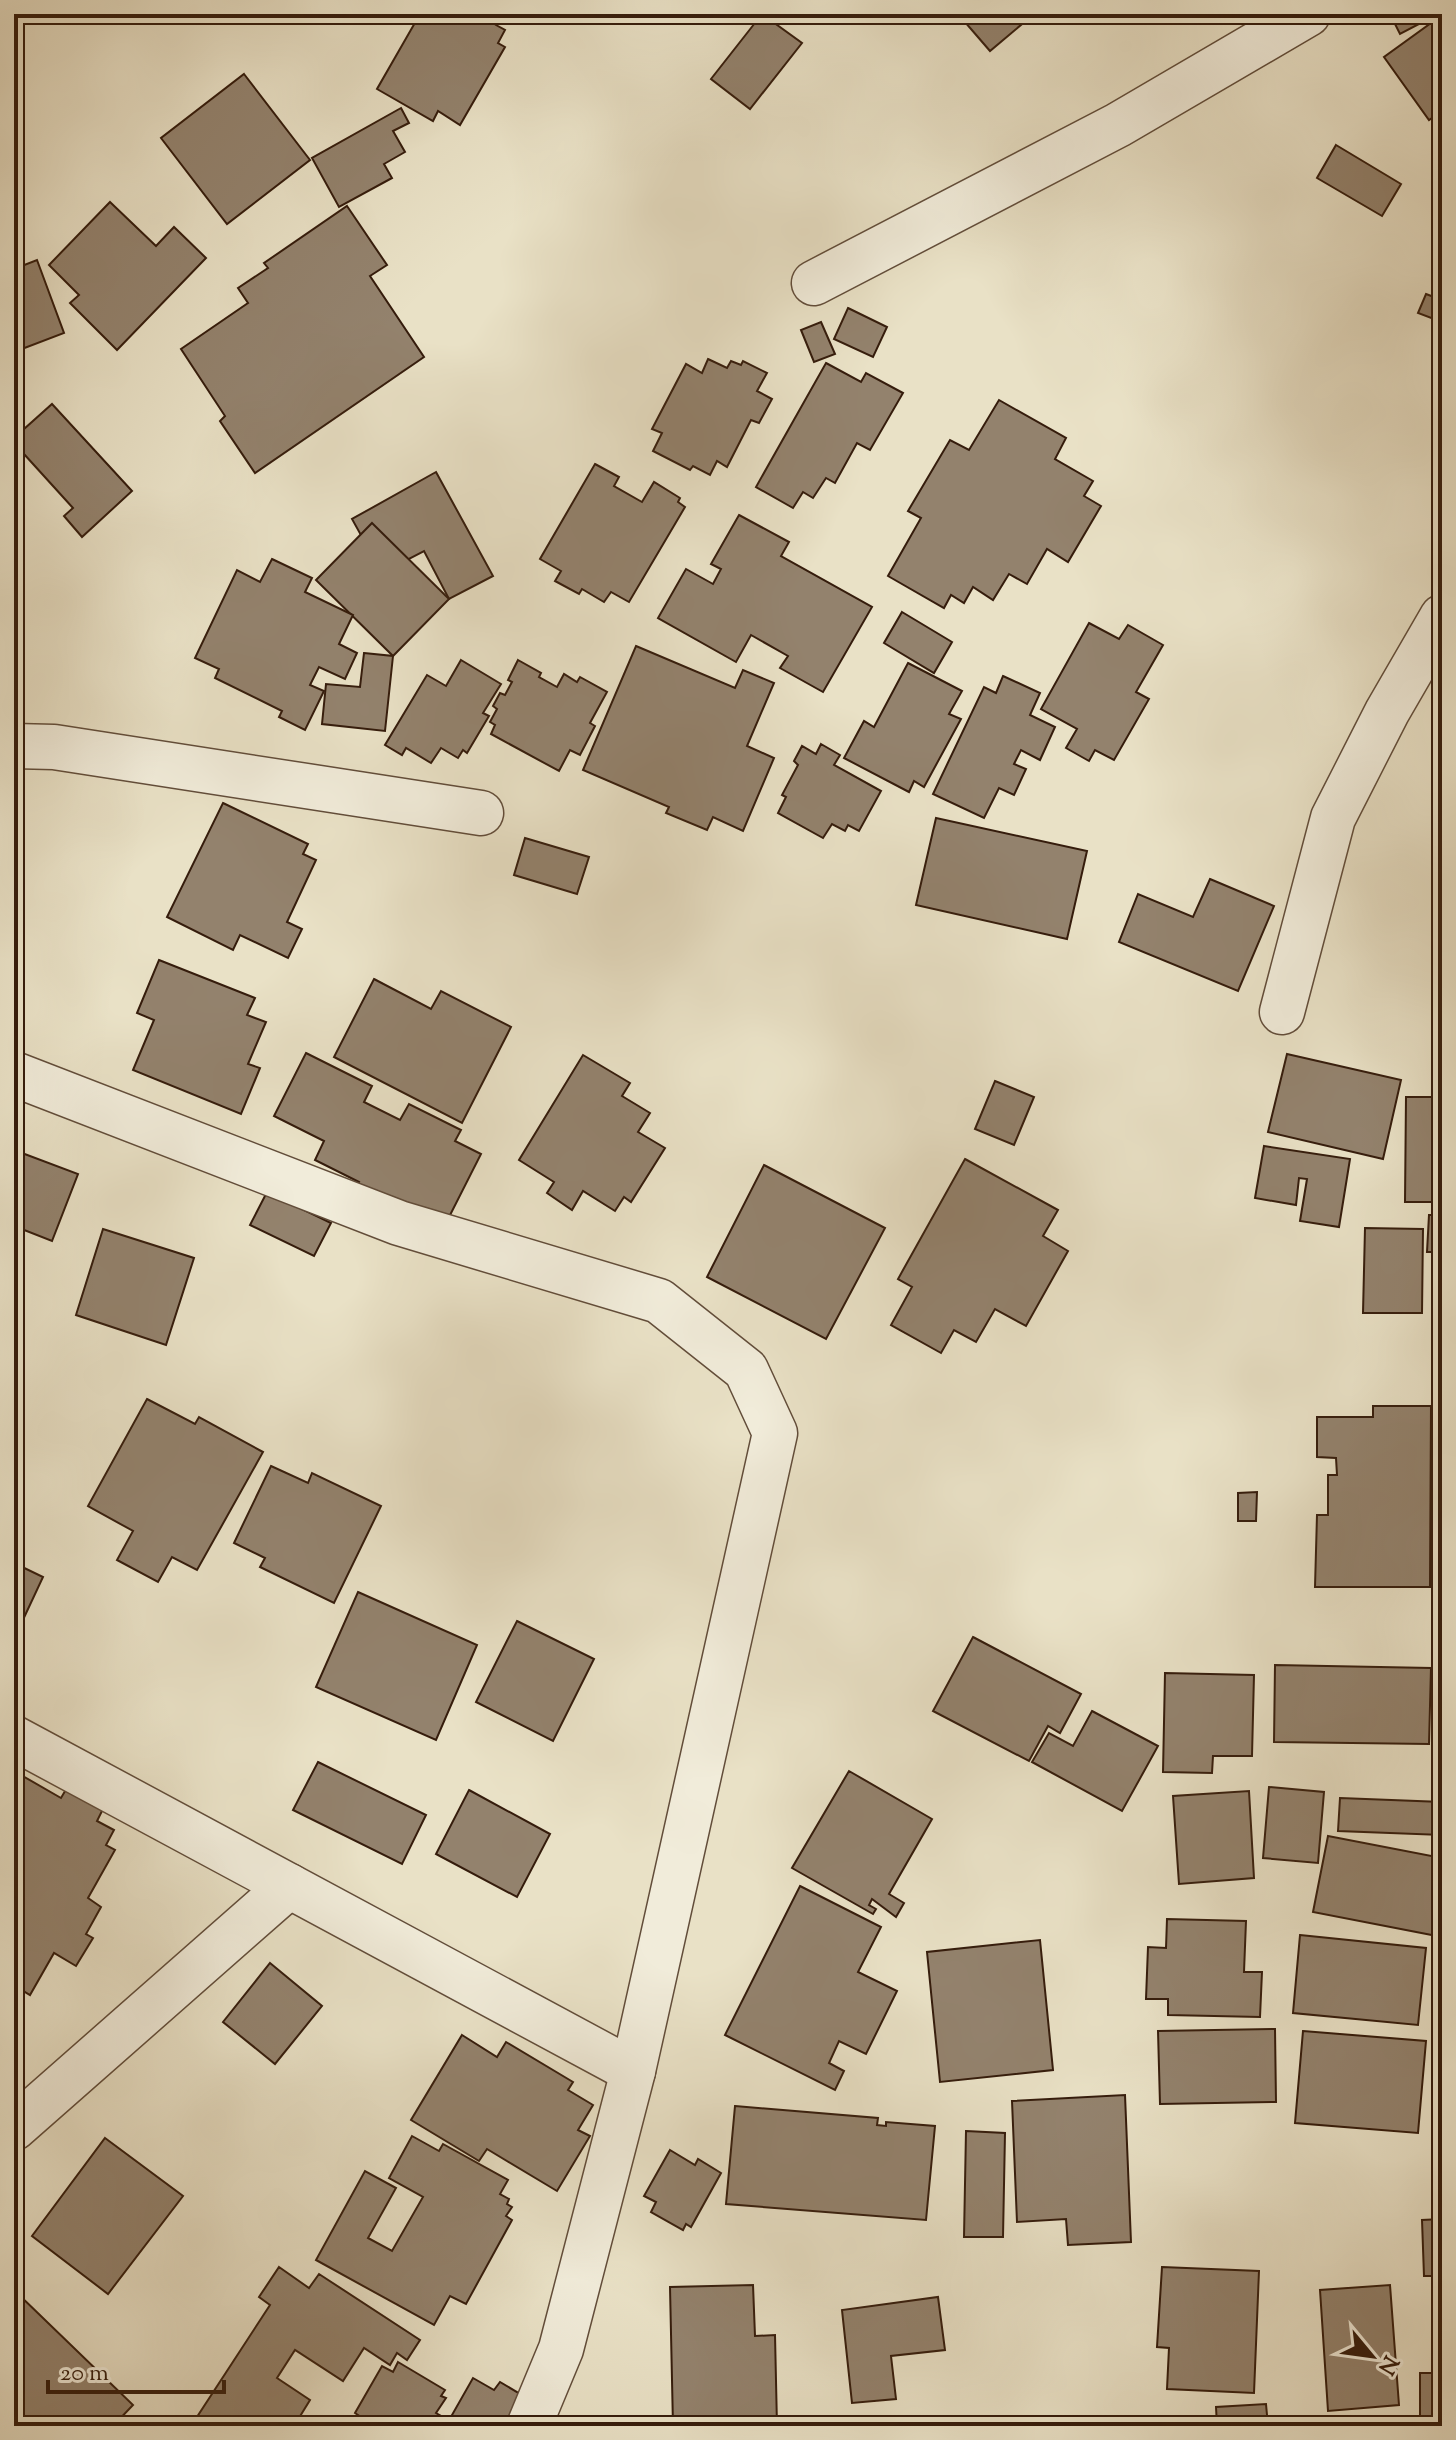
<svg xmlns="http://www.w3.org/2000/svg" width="1456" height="2440" viewBox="0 0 1456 2440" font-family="'Sorts Mill Goudy',serif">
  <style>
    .building { fill: #93826d; stroke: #351c0c; stroke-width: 2 }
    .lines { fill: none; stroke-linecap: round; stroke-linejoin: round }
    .street-casing { stroke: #624d3a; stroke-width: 47 }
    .street { stroke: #f1ecda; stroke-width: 44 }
  </style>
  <rect width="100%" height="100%" fill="#e9e1c6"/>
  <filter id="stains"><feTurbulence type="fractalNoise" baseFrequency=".0025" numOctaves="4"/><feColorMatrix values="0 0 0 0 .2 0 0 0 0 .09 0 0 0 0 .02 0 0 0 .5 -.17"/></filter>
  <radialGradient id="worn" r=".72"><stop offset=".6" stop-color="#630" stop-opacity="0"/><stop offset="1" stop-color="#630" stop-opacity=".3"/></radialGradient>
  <!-- building -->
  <g class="building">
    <path d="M420,14L449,16L451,14H496L501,17L496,25L505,30L498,43L505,47L460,125L438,111L433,121L377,89Z"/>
    <path d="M762,14L802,43L750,109L711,79Z"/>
    <path d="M958,14H1034L990,51Z"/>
    <path d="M1390,14H1438L1400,34Z"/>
    <path d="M1438,18L1442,25V66L1437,70L1442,78V111L1429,120L1384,57Z"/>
    <path d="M244,74L310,160L227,224L161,138Z"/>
    <path d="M401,108L409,123L393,131L405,152L384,164L392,178L339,207L312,158Z"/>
    <path d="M1336,145L1401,184L1382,216L1317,178Z"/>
    <path d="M110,202L156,246L174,227L206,258L117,350L70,303L79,295L49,265Z"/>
    <path d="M347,206L387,265L370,276L424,357L255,473L220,421L225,416L181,349L248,303L238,288L268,268L264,263Z"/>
    <path d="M37,260L64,333L14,352V269Z"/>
    <path d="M1426,294L1442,300V322L1418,313Z"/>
    <path d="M848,308L887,327L873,357L834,339Z"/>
    <path d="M821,322L835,354L814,362L801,330Z"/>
    <path d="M708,359L727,368L731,361L741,365L743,361L767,373L757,391L772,399L759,423L751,420L727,467L717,461L710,475L693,466L690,470L653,451L662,433L652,429L686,364L702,373Z"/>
    <path d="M826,363L861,382L866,373L903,393L870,450L857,443L835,483L826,478L813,498L803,492L793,508L756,487Z"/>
    <path d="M999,400L1066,438L1055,459L1093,481L1084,496L1101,506L1068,562L1047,549L1027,584L1009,574L993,600L973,587L964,603L951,595L944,608L888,576L921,518L908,511L950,440L969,450Z"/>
    <path d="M52,404L132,491L82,537L64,516L73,508L14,443V438Z"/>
    <path d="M595,464L619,477L614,486L642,502L654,482L680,498L678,502L685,507L629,602L611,592L604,602L582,589L579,594L555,581L561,571L540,559Z"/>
    <path d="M436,472L493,576L449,599L424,551L382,573L352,519Z"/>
    <path d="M739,515L789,542L781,556L872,607L823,692L780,668L788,656L751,635L736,662L658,618L686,569L713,584L721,569L711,564Z"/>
    <path d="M372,523L449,599L393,656L316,580Z"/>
    <path d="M272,559L312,578L305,592L353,615L339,644L357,653L345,679L319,667L310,685L324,691L305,730L279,717L282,711L215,678L219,669L195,658L237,570L260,582Z"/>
    <path d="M902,612L952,642L934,673L884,643Z"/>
    <path d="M1089,623L1119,639L1128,625L1163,645L1136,692L1149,699L1114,760L1095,750L1089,761L1066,748L1077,729L1041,709Z"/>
    <path d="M636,646L735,688L743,670L774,683L747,746L774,758L743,831L713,817L707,830L666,813L669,807L583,770Z"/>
    <path d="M364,653L393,656L385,731L322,724L326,684L360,687Z"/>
    <path d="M461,660L501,684L483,713L489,716L467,753L463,750L458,758L441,748L431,763L406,748L402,755L385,745L427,675L446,686Z"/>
    <path d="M518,660L541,673L539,677L557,687L564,674L577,682L580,677L607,692L590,723L595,726L580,755L570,750L559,771L491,734L495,725L490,722L497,709L493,706L500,693L505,695L512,682L508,680Z"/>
    <path d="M908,663L962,691L949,714L961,719L924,787L914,781L909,792L844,758L864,721L874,727Z"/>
    <path d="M1003,676L1040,693L1030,715L1055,727L1040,760L1021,750L1014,764L1026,769L1014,795L999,788L984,818L933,794L984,687L996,693Z"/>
    <path d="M821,744L840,755L834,765L881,791L859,831L848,825L845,831L832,824L823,838L778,813L786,797L782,795L798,765L794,761L802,746L816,754Z"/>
    <path d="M223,803L308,844L303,854L316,860L287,922L302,929L288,958L240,935L233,950L167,917Z"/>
    <path d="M936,818L1087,851L1067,939L916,905Z"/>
    <path d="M525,838L589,857L577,894L514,875Z"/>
    <path d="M1210,879L1274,906L1238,991L1119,942L1138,894L1193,917Z"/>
    <path d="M159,960L255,998L247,1015L266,1022L248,1064L260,1068L241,1114L133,1070L154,1020L137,1013Z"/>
    <path d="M374,979L431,1009L441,991L511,1027L462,1123L334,1057Z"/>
    <path d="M306,1053L372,1086L364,1102L400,1120L409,1104L461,1130L455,1141L481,1154L444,1227L352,1194L359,1182L315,1160L324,1141L274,1116Z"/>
    <path d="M1287,1054L1401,1080L1383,1159L1268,1132Z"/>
    <path d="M583,1055L630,1083L622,1096L650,1113L638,1132L665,1148L631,1202L624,1197L615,1211L583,1191L572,1210L547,1193L554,1182L519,1160Z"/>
    <path d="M995,1081L1034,1097L1014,1145L975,1129Z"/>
    <path d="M1406,1097H1442V1202H1405Z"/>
    <path d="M1264,1146L1350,1159L1339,1227L1300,1221L1307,1179L1299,1178L1296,1205L1255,1198Z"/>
    <path d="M14,1150L78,1174L52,1241L14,1226Z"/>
    <path d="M965,1159L1058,1210L1043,1236L1068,1251L1026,1326L995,1309L976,1342L954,1330L941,1353L891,1325L912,1287L898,1279Z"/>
    <path d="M764,1165L885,1228L826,1339L707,1277Z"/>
    <path d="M267,1192L331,1223L314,1256L250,1225Z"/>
    <path d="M1429,1215H1442V1252H1427Z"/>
    <path d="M1365,1228L1423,1229L1422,1313H1363Z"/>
    <path d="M103,1229L194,1258L166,1345L76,1315Z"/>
    <path d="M147,1399L195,1424L199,1417L263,1452L197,1570L172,1557L158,1582L117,1560L133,1531L88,1506Z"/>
    <path d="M1373,1406H1431L1430,1587H1315L1317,1515H1328V1475H1337L1336,1458L1317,1457V1417H1373Z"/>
    <path d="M271,1466L308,1483L312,1473L381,1506L334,1603L260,1567L265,1558L234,1543Z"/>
    <path d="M1257,1492L1256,1521H1238V1493Z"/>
    <path d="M14,1563L43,1577L14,1639Z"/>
    <path d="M358,1592L477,1645L436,1740L316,1687Z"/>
    <path d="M517,1621L594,1659L553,1741L476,1702Z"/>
    <path d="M973,1637L1081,1694L1060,1733L1048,1726L1029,1761L933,1711Z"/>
    <path d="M1275,1665L1431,1668L1429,1744L1274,1742Z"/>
    <path d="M1165,1673L1254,1675L1252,1756H1213L1212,1773L1163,1772Z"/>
    <path d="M1092,1711L1158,1746L1122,1811L1032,1762L1049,1733L1073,1746Z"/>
    <path d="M1434,1746H1442V1795L1434,1796Z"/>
    <path d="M318,1762L426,1815L402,1864L293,1810Z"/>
    <path d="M14,1771L61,1798L68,1786L104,1807L97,1821L114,1830L106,1845L115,1850L88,1898L101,1907L86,1934L93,1938L76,1966L54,1953L30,1995L15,1986L14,1988Z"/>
    <path d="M849,1771L932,1819L889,1894L904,1903L896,1917L872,1899L869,1905L876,1909L873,1914L792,1868Z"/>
    <path d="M1269,1787L1324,1792L1318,1863L1263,1858Z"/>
    <path d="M469,1790L550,1834L517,1897L436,1854Z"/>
    <path d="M1249,1791L1254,1878L1179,1884L1173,1796Z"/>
    <path d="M1340,1798L1442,1802V1835L1338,1831Z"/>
    <path d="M1328,1836L1442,1858V1937L1313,1912Z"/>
    <path d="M800,1886L881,1927L858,1972L897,1991L866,2054L839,2041L829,2063L844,2071L835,2090L725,2035Z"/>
    <path d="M1167,1919L1246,1921L1244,1972H1262L1260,2017L1168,2015V1999H1146L1148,1947L1166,1948Z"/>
    <path d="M1300,1935L1426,1948L1418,2025L1293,2013Z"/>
    <path d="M1040,1940L1053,2070L940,2082L927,1952Z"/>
    <path d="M270,1963L322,2006L275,2064L223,2022Z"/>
    <path d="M1275,2029L1276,2102L1160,2104L1158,2031Z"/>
    <path d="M1303,2031L1426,2041L1418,2133L1295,2123Z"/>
    <path d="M462,2035L497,2057L506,2042L573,2082L568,2090L593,2105L578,2130L590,2136L557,2191L487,2149L479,2161L411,2120Z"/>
    <path d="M1125,2095L1131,2242L1068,2245L1066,2219L1017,2222L1012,2101Z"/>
    <path d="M735,2106L878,2118L877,2125L886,2126V2122L935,2126L926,2220L726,2204Z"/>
    <path d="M966,2131L1005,2133L1003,2237H964Z"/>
    <path d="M412,2136L439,2151L443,2144L508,2180L500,2194L509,2199L507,2204L512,2207L506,2216L512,2220L466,2304L450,2296L434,2325L316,2260L365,2171L396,2188L368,2238L392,2251L423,2197L389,2178Z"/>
    <path d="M105,2138L183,2196L108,2294L32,2236Z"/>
    <path d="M670,2150L695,2165L698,2159L721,2173L691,2227L686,2224L683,2230L651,2212L656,2202L644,2196Z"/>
    <path d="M1442,2219V2276H1424L1422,2220Z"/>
    <path d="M279,2267L309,2288L319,2274L420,2340L407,2360L397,2353L390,2365L364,2348L343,2381L295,2350L277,2378L310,2400L294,2426H205L195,2420L270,2305L259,2297Z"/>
    <path d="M1162,2267L1259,2271L1254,2393L1167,2389L1169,2348L1157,2347Z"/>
    <path d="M753,2285L755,2336L775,2335L777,2426H673L670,2287Z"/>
    <path d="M1390,2285L1399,2405L1328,2411L1320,2290Z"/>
    <path d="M14,2290L133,2405L113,2426H14Z"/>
    <path d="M938,2297L945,2350L891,2356L896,2399L852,2403L842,2310Z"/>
    <path d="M398,2362L445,2390L441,2396L446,2398L436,2413L441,2416L436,2426H360L364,2419L355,2413L382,2366L393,2372Z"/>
    <rect x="1420" y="2373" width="22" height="53"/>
    <path d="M473,2378L494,2390L500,2382L537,2404L524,2426H456L448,2422Z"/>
    <path d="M1266,2404L1268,2426H1217L1216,2407Z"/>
    <path d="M302,2419L315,2426H298Z"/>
    <path d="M322,2419L335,2426H318Z"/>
  </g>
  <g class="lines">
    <defs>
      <g id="street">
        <path d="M814,283L1118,125L1308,14"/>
        <path d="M14,746L54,747L481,813"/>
        <path d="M1282,1012L1333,818L1387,712L1442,617"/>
        <path d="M14,1074L399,1223L659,1301L746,1370L775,1433L633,2071L561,2349L529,2426"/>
        <path d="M14,1738L633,2071"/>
        <path d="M14,2128L289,1886"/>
      </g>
    </defs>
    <!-- street casing -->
    <use href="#street" class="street-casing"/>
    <!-- street -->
    <use href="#street" class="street"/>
  </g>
  <!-- margin -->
  <rect width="1456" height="2440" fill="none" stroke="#e9e1c6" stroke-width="48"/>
  <rect x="16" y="16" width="1424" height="2408" fill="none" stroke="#351c0c" stroke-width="4"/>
  <rect x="24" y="24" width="1408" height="2392" fill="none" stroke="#351c0c" stroke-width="2"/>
  <!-- north arrow -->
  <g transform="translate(1372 2356) rotate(119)" stroke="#f1ecda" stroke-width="6" paint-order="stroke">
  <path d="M0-6L14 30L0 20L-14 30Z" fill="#351c0c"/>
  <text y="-12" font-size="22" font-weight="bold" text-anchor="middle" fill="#351c0c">N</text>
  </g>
  <!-- scale -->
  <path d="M48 2380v12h176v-12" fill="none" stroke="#351c0c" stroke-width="4"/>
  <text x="60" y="2380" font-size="24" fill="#351c0c" stroke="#f1ecda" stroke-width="6" paint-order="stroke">20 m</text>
  <rect width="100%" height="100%" filter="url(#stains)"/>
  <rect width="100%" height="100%" fill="url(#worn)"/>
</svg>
